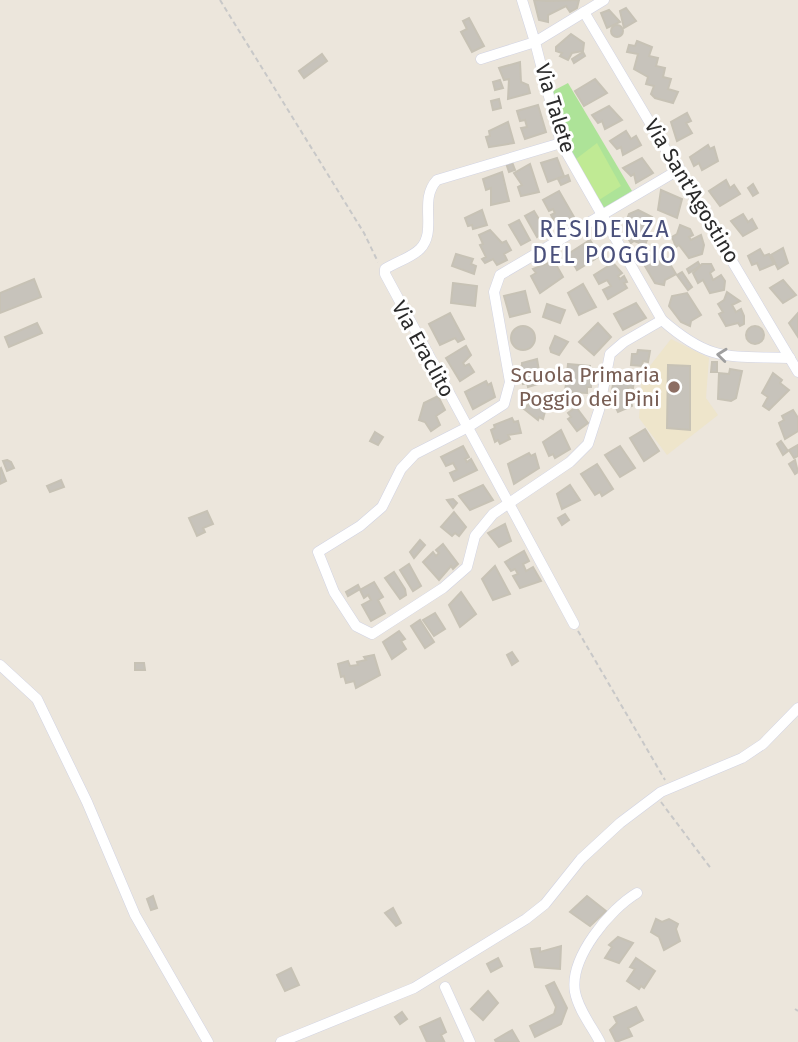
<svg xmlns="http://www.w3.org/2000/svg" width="798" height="1042" viewBox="0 0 798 1042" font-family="'Fira Sans',sans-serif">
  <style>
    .education { fill: #eee5cb }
    .green { fill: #ade398 }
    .pitch { fill: #c0ea94 }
    .building { fill: #c7c3bb; stroke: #c7c2b5; stroke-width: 2 }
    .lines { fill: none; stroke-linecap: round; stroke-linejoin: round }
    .minor-casing { stroke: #d1d3e3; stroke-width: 11 }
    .path { stroke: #c8c8c8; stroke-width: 2; stroke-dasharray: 5 3.5; stroke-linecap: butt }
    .minor { stroke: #fff; stroke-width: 10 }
    .oneway { stroke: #9f9f9f }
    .education-dot { fill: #8d6e63; stroke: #fff; stroke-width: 2.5 }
    .labels { text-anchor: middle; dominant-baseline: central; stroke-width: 6; stroke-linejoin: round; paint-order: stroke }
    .street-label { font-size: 21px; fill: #2a2a2a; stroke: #fff }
    .education-label { font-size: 21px; fill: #785e54; stroke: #fff; text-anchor: end }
    .neighbourhood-label { font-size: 23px; letter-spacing: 2px; fill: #4a507b; stroke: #fff }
  </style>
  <rect width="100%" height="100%" fill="#ece6dc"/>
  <!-- education -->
  <path class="education" d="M671,339L709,358L706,398L718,415L667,455L639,418L642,376Z"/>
  <!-- green -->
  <path class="green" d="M568,83L632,191L601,210L563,139L551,92Z"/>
  <!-- pitch -->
  <path class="pitch" d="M597,143L621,186L599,200L576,159Z"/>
  <!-- building -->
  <g class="building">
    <path d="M534,0L548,1L579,0L577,8L570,12L566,6L548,15V22L539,20Z"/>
    <path d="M626,8L636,21L624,28L620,11Z"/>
    <path d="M609,10L620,22L607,28L601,13Z"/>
    <path d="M469,18L484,46L472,52L461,32L467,29L463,21Z"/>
    <circle cx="617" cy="31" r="6"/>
    <path d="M571,34L584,43L583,51L572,53L568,60L560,56L562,53L556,51V47Z"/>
    <path d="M637,41L652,47L649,56L658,58L656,66L665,68L663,77L671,79L668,89L678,92L673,103L655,98L651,94L654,86L646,84L648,77L634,69L638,54L627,52L629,45L635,46Z"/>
    <path d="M583,52L585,56L574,63L572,59Z"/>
    <path d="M322,54L327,61L304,78L299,71Z"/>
    <path d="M520,62L521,82L528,85L530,93L508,99L509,79L504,80L499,68Z"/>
    <path d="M595,79L607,93L584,106L575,91Z"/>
    <path d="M500,80L503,88L495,90L493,82Z"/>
    <path d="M499,99L501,108L493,110L491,101Z"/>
    <path d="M538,105L546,132L525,139L521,128L527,127L525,120L520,121L517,111Z"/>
    <path d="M609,106L622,120L605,129L602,121L598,123L592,115Z"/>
    <path d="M687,113L691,121L686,123L692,133L677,141L671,122Z"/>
    <path d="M508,122L514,143L489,147L486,137L490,136L489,131Z"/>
    <path d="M626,131L631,139L636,136L641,145L623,155L621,147L617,149L610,141Z"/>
    <path d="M708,145L710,149L714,147L718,161L702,170L699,163L694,166L690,157Z"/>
    <path d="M557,158L564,176L548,182L541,163Z"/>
    <path d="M642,158L653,173L636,183L634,174L631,176L623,168Z"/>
    <path d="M512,162L515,170L509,172L506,163Z"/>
    <path d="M530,164L539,192L521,196L518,187L522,185L514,173Z"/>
    <path d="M502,172L509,201L491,205V188L486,190L483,179Z"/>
    <path d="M568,175L570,181L561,185L558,179Z"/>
    <path d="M726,180L730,188L734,185L740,194L720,206L709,191Z"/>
    <path d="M753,184L758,193L753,196L748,188Z"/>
    <path d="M661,190L682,199L677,218L658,210Z"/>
    <path d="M559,191L574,217L556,224L551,215L555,213L553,209L549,211L543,200Z"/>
    <path d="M482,210L487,225L473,229L472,225L468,226L465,218Z"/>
    <path d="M638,210L652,217L645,233L649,235L645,245L634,241L631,243L625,233L632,224L626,222L629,214Z"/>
    <path d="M534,211L546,231L537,237L525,216Z"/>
    <path d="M743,214L748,222L752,219L757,228L743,236L731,221Z"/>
    <path d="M519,220L530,240L521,245L509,225Z"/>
    <path d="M680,225L690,229L693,235L689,237L691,240L701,235L704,245L702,254L689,258L679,245L676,247L672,237L677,234Z"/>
    <path d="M490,230L502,243L506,241L511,250L504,254L507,260L497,265L493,259L485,263L482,259L486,257L480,245L483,244L479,235Z"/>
    <path d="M590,240L600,256L577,270L568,254Z"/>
    <path d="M783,248L788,263L778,269L771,255Z"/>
    <path d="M760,249L764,256L769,254L774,264L760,270L757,263L752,265L748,256Z"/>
    <path d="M662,251L676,274L665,280L664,285L655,283L645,266L646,258Z"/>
    <path d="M456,254L473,259L471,264L476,266L474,274L452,266Z"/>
    <path d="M554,261L563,277L540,293L531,276L536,273L533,269Z"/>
    <path d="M698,262L700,266L689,273L687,269Z"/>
    <path d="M613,263L622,273L618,276L620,279L624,276L627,282L624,283L627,288L608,299L603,290L611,286L607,280L599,284L594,275Z"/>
    <path d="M702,264H711L714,270L710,273L713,280L721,275L725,281L724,290L710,293L703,280L698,283L693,273Z"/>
    <path d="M682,272L692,287L688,290L677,275Z"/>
    <path d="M34,279L41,297L0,313V293Z"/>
    <path d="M783,280L796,295L783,303L770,288Z"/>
    <path d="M453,283L477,286L475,306L451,303Z"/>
    <path d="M583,284L596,307L579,315L568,293Z"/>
    <path d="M525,291L530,312L510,317L504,296Z"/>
    <path d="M727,292L740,301L732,305L736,312L741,309L744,316V324L740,326L738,323L726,326L719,314L723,312L718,304L724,300Z"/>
    <path d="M687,293L701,315L691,321L690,326L681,322L669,306L672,296Z"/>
    <path d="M636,303L646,318L623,330L614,314Z"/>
    <path d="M547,304L565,310L560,323L543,317Z"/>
    <path d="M450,313L464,339L458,342L455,338L440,345L429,324Z"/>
    <path d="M798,313V337L789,323Z"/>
    <path d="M37,323L42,333L9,347L5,337Z"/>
    <path d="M598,323L611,337L594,355L579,342Z"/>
    <circle cx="523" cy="338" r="12"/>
    <circle cx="755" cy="335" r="9"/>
    <path d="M555,336L568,342L559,355L551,352L550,348Z"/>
    <path d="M466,346L471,355L463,363L465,366L469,364L474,372L460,381L446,358Z"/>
    <path d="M638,350L650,351L648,362L643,361L642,366L631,365L632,354H637Z"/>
    <path d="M537,359L541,383L528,387L527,383L523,384L518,368L522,366V363Z"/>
    <path d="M712,362H717V372H711Z"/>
    <path d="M568,364L590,366L591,387H587V393L565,392Z"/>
    <path d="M668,365L690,366V430L667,428Z"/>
    <path d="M730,369L742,371L736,398L731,401L718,399L719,373L729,374Z"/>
    <path d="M615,371L635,374L633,388L628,387L632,406L618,412L611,397Z"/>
    <path d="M773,373L782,380L780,383L789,390L769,410L763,406L768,397L762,393Z"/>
    <path d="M486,381L488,385L491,383L495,397L473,409L465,392Z"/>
    <path d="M438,396L445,410L436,416L440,425L431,431L425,422L419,420L424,403Z"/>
    <path d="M535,398L547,404L543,419L539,417L538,420L524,409Z"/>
    <path d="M576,407L588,423L577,431L568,419L571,417L568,413Z"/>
    <path d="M793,410L798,418V431L785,439L779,423L784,420L782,416Z"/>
    <path d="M512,418L514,422L518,421L521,433L508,435L510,439L500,444L498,440L495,442L491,430L495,428L494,425Z"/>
    <path d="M645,429L659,451L644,461L630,438Z"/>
    <path d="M561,430L570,449L555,458L553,454L549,456L543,442Z"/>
    <path d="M375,432L383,437L378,445L370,441Z"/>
    <path d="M781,441L788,451L783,455L777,444Z"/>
    <path d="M798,445V456L794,458L789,450Z"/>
    <path d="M463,446L469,457L465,459L467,462L471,459L477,470L454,481L450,473L457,470L453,463L446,466L441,457Z"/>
    <path d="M620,446L635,468L620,477L605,455Z"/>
    <path d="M529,453L531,456L535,454L539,468L514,484L508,464Z"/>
    <path d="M7,460L11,462L14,468L7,471L3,461Z"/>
    <path d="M795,460L798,472L795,474L789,464Z"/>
    <path d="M597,464L613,489L602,496L600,492L595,495L581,474Z"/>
    <path d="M1,468L6,481L0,484V469Z"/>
    <path d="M61,480L64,487L50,492L47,486Z"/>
    <path d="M483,485L493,500L470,510L459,496Z"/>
    <path d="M570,485L580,500L562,509L557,494Z"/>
    <path d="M453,499L457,503L453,508L447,500Z"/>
    <path d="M207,511L213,524L203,528L205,532L197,536L189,518Z"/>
    <path d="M454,512L466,527L459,536L455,533L452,536L441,527Z"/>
    <path d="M565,514L569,520L562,525L558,518Z"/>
    <path d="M505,524L511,541L499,547L488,533Z"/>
    <path d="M420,540L425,545L414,558L410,552Z"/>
    <path d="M443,544L458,564L453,569L451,566L439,580L423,562L433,552L436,556L439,553L436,550Z"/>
    <path d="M524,551L529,561L523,564L526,571L533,567L541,581L520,588L513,576L518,574L515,569L511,571L505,562Z"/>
    <path d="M409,564L421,586L413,591L400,570Z"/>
    <path d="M495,566L510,594L493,600L482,579Z"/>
    <path d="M394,572L405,589L406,595L400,599L385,578Z"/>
    <path d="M374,582L383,597L378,600L385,613L371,621L362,605L371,600L368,595L364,598L360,590Z"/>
    <path d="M358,585L360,589L348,596L346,592Z"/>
    <path d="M461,592L476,614L460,627L449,605Z"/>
    <path d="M435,613L445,629L434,636L423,620Z"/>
    <path d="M420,620L434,642L425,648L411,626Z"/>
    <path d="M399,631L405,639L401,641L406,649L392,659L383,642Z"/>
    <path d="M512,652L518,661L512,665L507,655Z"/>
    <path d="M374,655L380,675L356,688L354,681L346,683L344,676L341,677L338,664L348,661L350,666L358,665L357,662L366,660L364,657Z"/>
    <path d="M135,663H144L145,670H135Z"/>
    <path d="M153,896L157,908L151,910L147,899Z"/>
    <path d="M587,896L606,911L590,926L570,912Z"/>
    <path d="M393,908L401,923L396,926L385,913Z"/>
    <path d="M656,919L662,922L669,919L678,924L676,929L680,941L664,950L659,937L651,932Z"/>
    <path d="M618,937L633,943L619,963L605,958L612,947L609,945Z"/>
    <path d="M561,946L560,969L535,967L531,949L540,948V952Z"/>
    <path d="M498,958L502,966L491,972L487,964Z"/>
    <path d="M636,958L655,971L644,988L641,986L639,989L627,981L635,969L630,967Z"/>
    <path d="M291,968L299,985L285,991L277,975Z"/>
    <path d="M554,982L567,1008L561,1024L535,1037L530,1026L554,1014L556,1007L546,986Z"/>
    <path d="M488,991L498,1003L483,1020L471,1009Z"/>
    <path d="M636,1007L643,1020L628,1028L632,1036L616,1042L610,1030L617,1023L614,1017Z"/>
    <path d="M402,1012L407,1019L400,1024L395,1017Z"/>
    <path d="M440,1018L446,1032L441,1035L444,1041L427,1042L420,1027Z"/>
    <path d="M512,1030L519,1042H496L495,1040Z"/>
  </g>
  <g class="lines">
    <defs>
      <g id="minor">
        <path d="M604,0L535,42L561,143L662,320C711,363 729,356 790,358"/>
        <path d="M584,12L798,372"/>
        <path d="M481,59L535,42L522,0"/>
        <path d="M561,143L437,180C418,200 438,231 420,249C411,258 396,262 385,269V274L574,624"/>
        <path d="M662,320L624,342L610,354L599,410L588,444L570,462L493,514L475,536L467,567L443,588L372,634L356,626L334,592L318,552L360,526L382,507L401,469L415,454L468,427L504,404L510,382L494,292L500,275L680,169"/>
        <path d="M0,665L37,699L87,802L135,915L208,1042"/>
        <path d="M445,987L470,1042"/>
        <path d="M281,1042L414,988L526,919L545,904L581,859L620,823L661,792L742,758L763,744L798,708"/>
        <path d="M600,1042C592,1027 578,1009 575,992C569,958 610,909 637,893"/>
      </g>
    </defs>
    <!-- minor casing -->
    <use href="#minor" class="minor-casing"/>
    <!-- path -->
    <g class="path">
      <path d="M220,0L364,233L378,262"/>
      <path d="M578,631L665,780"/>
      <path d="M661,802L712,870"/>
      <path d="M795,1009L798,1011"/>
    </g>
    <!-- minor -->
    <use href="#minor" class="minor"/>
  </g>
  <!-- one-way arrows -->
  <defs><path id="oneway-chevron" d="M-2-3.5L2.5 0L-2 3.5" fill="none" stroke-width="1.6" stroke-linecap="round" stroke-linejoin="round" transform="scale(1.75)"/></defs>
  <use class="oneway" href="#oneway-chevron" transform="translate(722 355) rotate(-174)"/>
  <!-- markers -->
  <circle class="education-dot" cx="674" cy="387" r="7"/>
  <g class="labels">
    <!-- street labels -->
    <g class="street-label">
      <text transform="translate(555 108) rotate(73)">Via Talete</text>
      <text transform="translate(692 191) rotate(59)">Via Sant'Agostino</text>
      <text transform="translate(423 349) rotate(61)">Via Eraclito</text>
    </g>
    <!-- education labels -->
    <g class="education-label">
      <text x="660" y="375">Scuola Primaria<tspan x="660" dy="24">Poggio dei Pini</tspan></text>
    </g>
    <!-- neighbourhood labels -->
    <g class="neighbourhood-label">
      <text x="605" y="229">RESIDENZA<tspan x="605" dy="26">DEL POGGIO</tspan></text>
    </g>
  </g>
</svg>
